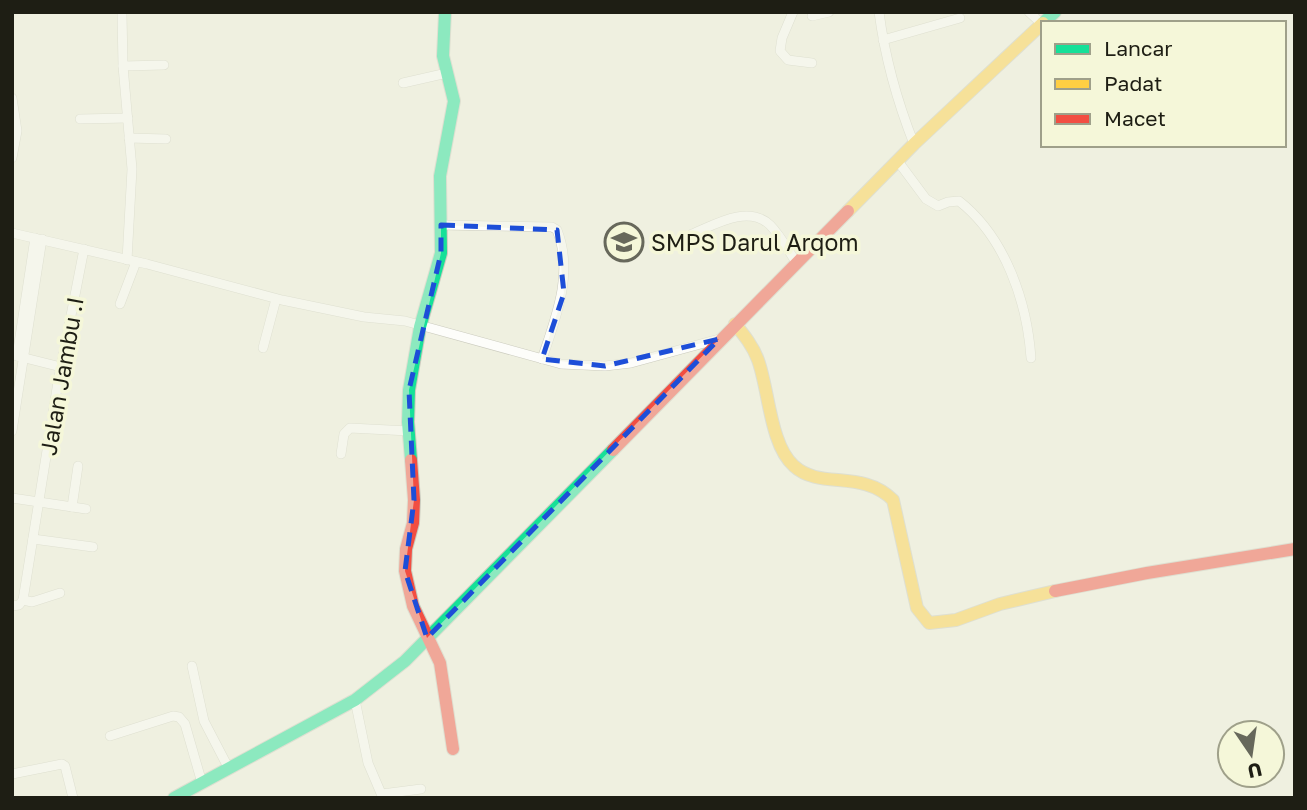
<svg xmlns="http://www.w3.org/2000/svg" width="1307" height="810" viewBox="0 0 1307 810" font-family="'Golos Text',sans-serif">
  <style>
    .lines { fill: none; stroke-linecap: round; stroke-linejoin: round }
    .street-casing { stroke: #cbcbbe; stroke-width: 10 }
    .fast-casing { stroke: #cbcbbe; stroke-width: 14 }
    .slow-casing { stroke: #cbcbbe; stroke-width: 14 }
    .jam-casing { stroke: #cbcbbe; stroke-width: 14 }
    .street { stroke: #fdfdfa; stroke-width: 9 }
    .fast { stroke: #16e098; stroke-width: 12 }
    .slow { stroke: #ffcf43; stroke-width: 12 }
    .jam { stroke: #f24e42; stroke-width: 12 }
    .marked { fill: none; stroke: #1d4ed8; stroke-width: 5; stroke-dasharray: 14 9; stroke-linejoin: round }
    .labels { text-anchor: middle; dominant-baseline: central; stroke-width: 7; stroke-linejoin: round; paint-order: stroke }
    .poi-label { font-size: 23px; fill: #1e1e14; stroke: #f5f7d9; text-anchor: start }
    .street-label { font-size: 23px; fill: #1e1e14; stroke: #f5f7d9 }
  </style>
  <rect width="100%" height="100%" fill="#eff0e0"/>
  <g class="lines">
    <defs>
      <g id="street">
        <path d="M793,12L782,38L780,51L788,60L812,63"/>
        <path d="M879,12C885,58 897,101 914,144"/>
        <path d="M1029,12L1042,24"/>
        <path d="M122,14L123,66L132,169L127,260"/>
        <path d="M812,16L829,12"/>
        <path d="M883,40L960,18"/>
        <path d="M123,66L164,65"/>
        <path d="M403,83L447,73"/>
        <path d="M12,98L17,131L12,158"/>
        <path d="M80,119L128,118"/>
        <path d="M129,138L166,139"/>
        <path d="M897,160L926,199L938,206L948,202L959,201C1005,237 1027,301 1031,358"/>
        <path d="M441,225L552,227L557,230C574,273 556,317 542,359"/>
        <path d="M12,233L147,264L282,300L364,317L405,321L561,364L605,366L631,363L719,339"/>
        <path d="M692,234C714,225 748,204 770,225C780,235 788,250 796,262"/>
        <path d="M120,304L136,262"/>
        <path d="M263,348L276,299"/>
        <path d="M17,356L35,238"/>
        <path d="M17,356L61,367"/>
        <path d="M12,431L42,239"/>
        <path d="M341,454L344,434L350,428L409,431"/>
        <path d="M12,498L86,509"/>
        <path d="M72,507L78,466"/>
        <path d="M33,539L93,547"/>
        <path d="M23,600L32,602L60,593"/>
        <path d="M12,606L19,605L23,600L58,382L84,249"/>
        <path d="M192,666L204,721L229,769"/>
        <path d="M355,700L368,763L383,798"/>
        <path d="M110,736L173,716L179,717L185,724L202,783"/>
        <path d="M12,774L62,764L65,766L73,798"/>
        <path d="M382,794L421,789"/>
      </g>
      <g id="fast">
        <path d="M1043,23L1055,12"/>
        <path d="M411,460L408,422L409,390L420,327L441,253L440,176L454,101L443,56L445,12"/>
        <path d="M174,798L355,700L405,661L613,450"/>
      </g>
      <g id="slow">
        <path d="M848,211L914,144L1043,23"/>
        <path d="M735,324C744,335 753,346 758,360C769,390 770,445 794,466C820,490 862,469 893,500L917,608L929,623L956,620L1000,604L1055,591"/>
      </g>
      <g id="jam">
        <path d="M613,450L848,211"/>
        <path d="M411,460L414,500L413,523L406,549L405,571L413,606L440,663L453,749"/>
        <path d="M1055,591L1147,573L1295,549"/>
      </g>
    </defs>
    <!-- street casing -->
    <use href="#street" class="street-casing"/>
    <!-- fast casing -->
    <use href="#fast" class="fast-casing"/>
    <!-- slow casing -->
    <use href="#slow" class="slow-casing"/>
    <!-- jam casing -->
    <use href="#jam" class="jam-casing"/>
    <!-- street -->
    <use href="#street" class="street"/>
    <!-- fast -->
    <use href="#fast" class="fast"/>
    <!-- slow -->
    <use href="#slow" class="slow"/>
    <!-- jam -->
    <use href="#jam" class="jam"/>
  </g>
  <!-- marked area -->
  <path d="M0 0H1307V810H0ZM441,225L557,230L564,293L542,359L605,366L719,339L427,638L405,571L414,500L409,390L441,253Z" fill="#eff0e0" fill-opacity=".55" fill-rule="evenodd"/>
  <path class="marked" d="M441,225L557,230L564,293L542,359L605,366L719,339L427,638L405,571L414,500L409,390L441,253Z"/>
  <!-- icons -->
  <defs>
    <symbol id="school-ring" viewBox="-11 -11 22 22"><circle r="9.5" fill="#f5f7d9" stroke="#67685b" stroke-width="1.5"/><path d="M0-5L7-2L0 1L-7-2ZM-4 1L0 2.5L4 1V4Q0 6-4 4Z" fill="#67685b"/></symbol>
  </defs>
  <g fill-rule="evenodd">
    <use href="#school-ring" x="602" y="220" width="44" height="44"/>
  </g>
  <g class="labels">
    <!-- poi labels -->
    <g class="poi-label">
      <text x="651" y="242">SMPS Darul Arqom</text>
    </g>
    <!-- street labels -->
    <g class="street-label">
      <text transform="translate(61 376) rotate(-80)">Jalan Jambu .I</text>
    </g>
  </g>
  <!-- border -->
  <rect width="1307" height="810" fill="none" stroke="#1e1e14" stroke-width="28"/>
  <!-- legend -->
  <rect x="1041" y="21" width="245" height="126" fill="#f5f7d9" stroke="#9fa08a" stroke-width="2"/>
  <rect x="1055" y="44" width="35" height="10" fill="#16e098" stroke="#9fa08a" stroke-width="2"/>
  <text x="1104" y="56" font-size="21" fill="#1e1e14">Lancar</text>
  <rect x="1055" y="79" width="35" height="10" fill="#ffcf43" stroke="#9fa08a" stroke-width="2"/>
  <text x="1104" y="91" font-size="21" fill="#1e1e14">Padat</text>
  <rect x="1055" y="114" width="35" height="10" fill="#f24e42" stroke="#9fa08a" stroke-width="2"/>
  <text x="1104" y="126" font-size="21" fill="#1e1e14">Macet</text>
  <!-- north arrow -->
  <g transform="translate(1251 754) rotate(167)"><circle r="33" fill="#f5f7d9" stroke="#9fa08a" stroke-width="2"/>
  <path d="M0-5L12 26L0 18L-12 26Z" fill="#67685b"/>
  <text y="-10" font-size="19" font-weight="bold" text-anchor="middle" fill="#1e1e14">U</text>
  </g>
</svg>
